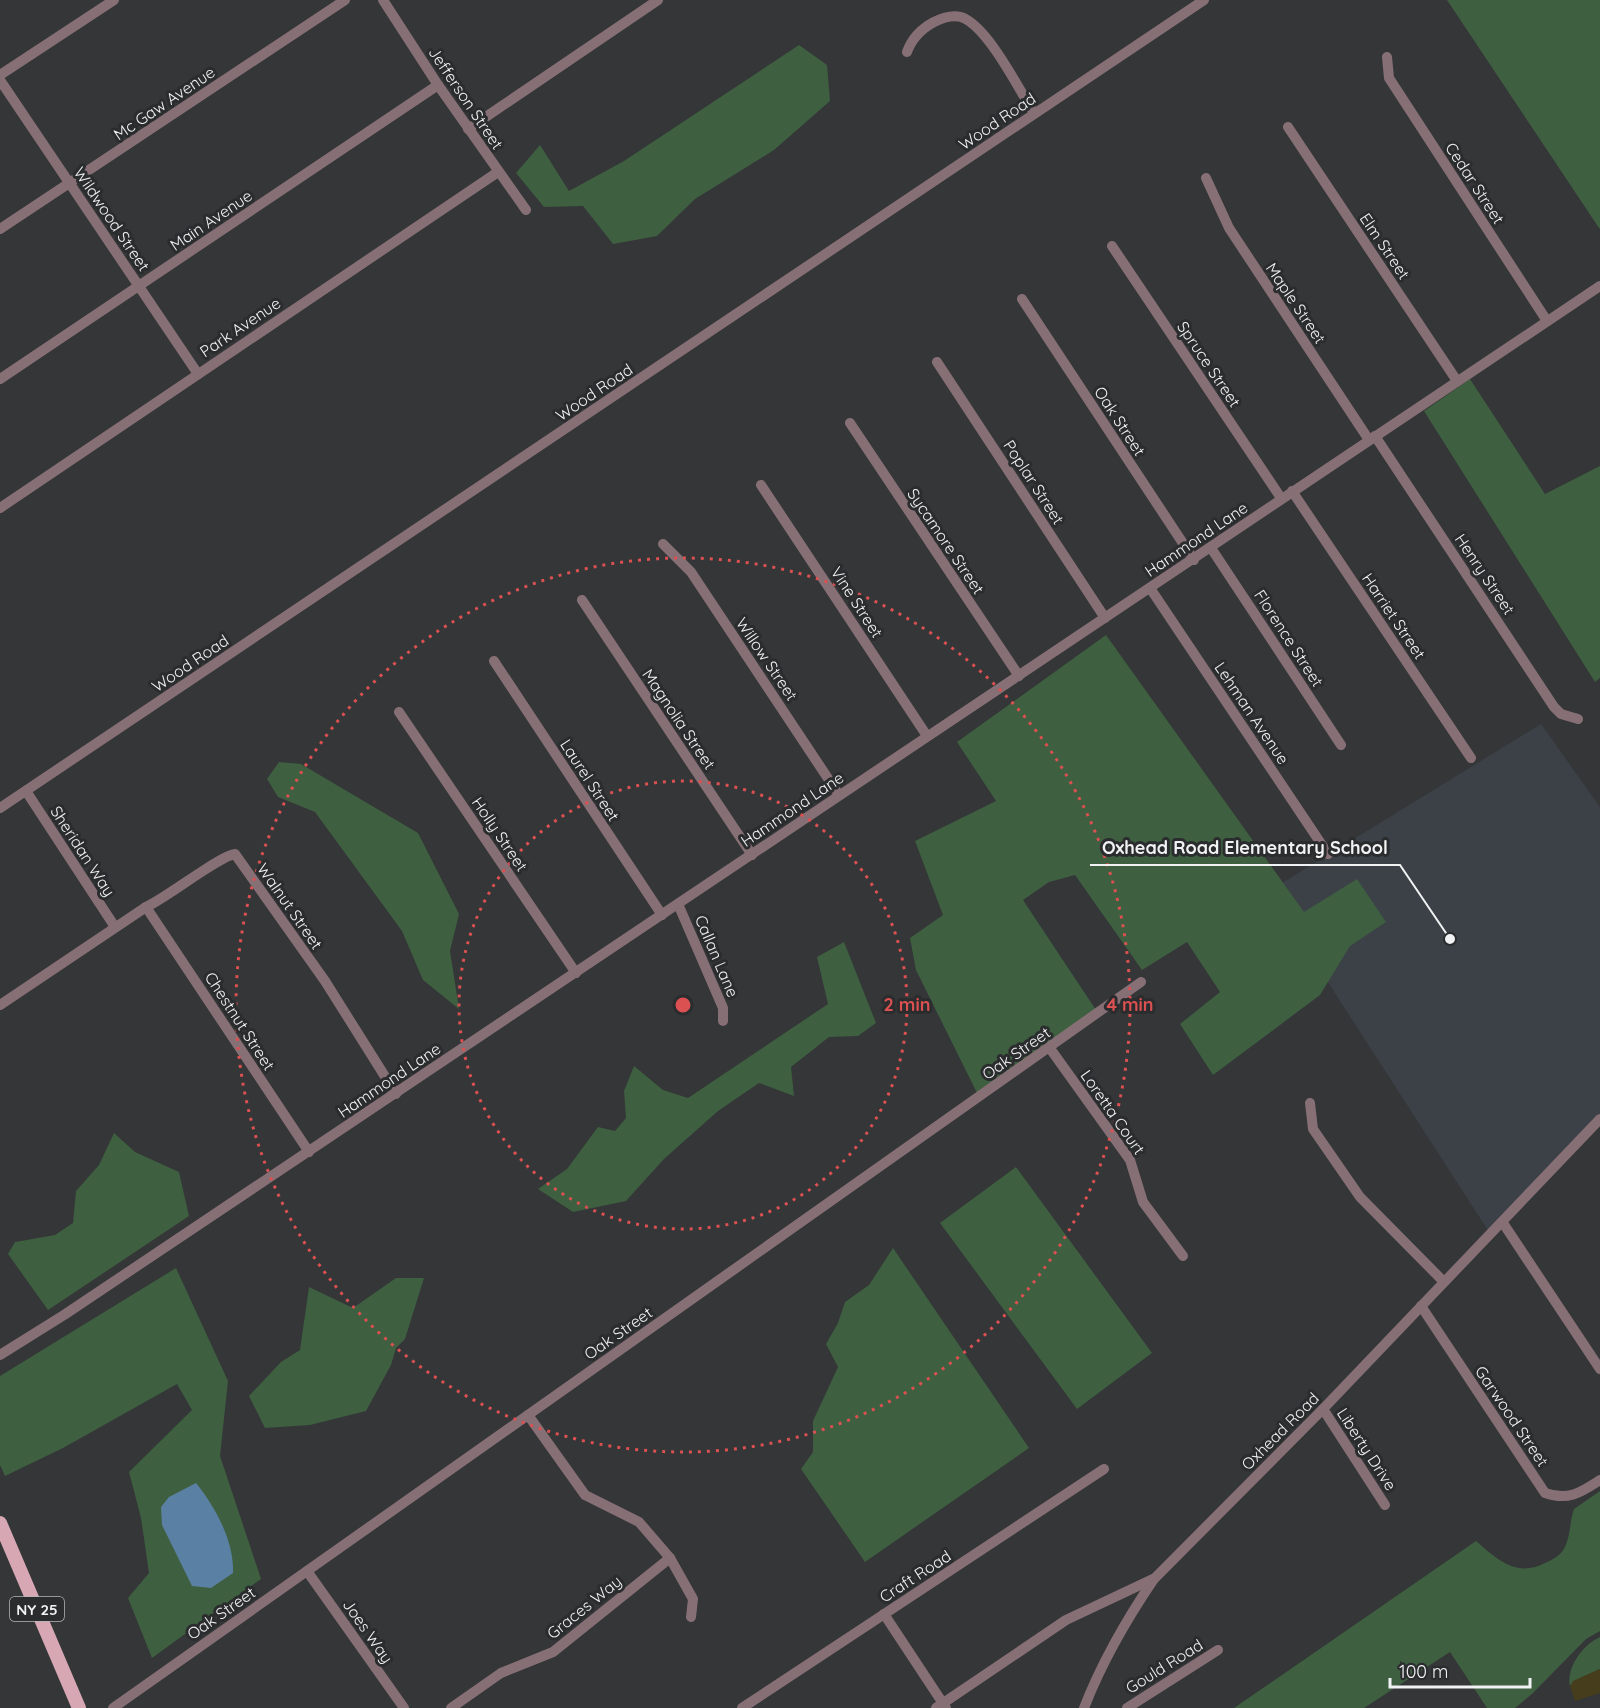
<svg xmlns="http://www.w3.org/2000/svg" width="1600" height="1708" viewBox="0 0 1600 1708" font-family="Quicksand,sans-serif">
  <style>
    .built { fill: #3c4148 }
    .green { fill: #3e5f40 }
    .sand { fill: #463d1d }
    .water { fill: #5a81a3 }
    .lines { fill: none; stroke-linecap: round; stroke-linejoin: round }
    .minor { stroke: #877075; stroke-width: 10 }
    .major { stroke: #d7a8b4; stroke-width: 14 }
    .ring { fill: none; stroke: #db5051; stroke-width: 3; stroke-dasharray: 3 6 }
    .labels { text-anchor: middle; dominant-baseline: central; stroke-width: 6; stroke-linejoin: round; paint-order: stroke }
    .shield { fill: #2a2c2e; stroke: #b5b7b8; stroke-width: 1.5 }
    .shield-label { font-size: 15px; font-weight: bold; fill: #f1f2f3 }
    .street-label { font-size: 16px; fill: #f1f2f3; stroke: #2a2c2e }
    .centre { fill: #db5051; stroke: #2a2c2e; stroke-width: 3 }
    .ring-label { font-size: 18px; text-anchor: middle; font-weight: bold; fill: #db5051; stroke: #2a2c2e; stroke-width: 6; stroke-linejoin: round; paint-order: stroke }
    .leader { fill: none; stroke: #f1f2f3; stroke-width: 2 }
    .callout-dot { fill: #f1f2f3; stroke: #2a2c2e; stroke-width: 2 }
    .callout-label { font-size: 18px; text-anchor: middle; font-weight: bold; fill: #f1f2f3; stroke: #2a2c2e; stroke-width: 6; stroke-linejoin: round; paint-order: stroke }
  </style>
  <rect width="100%" height="100%" fill="#343638"/>
  <!-- built -->
  <path class="built" d="M1541,724L1600,807V1120L1491,1235L1269,891Z"/>
  <!-- green -->
  <g class="green">
    <path d="M1447,0H1600V228H1599Z"/>
    <path d="M799,45L827,65L830,101L774,150L695,199L657,236L613,244L583,206L544,207L516,173L540,145L569,191L624,161Z"/>
    <path d="M1470,379L1545,494L1600,466V678L1595,682L1424,411Z"/>
    <path d="M1106,635L1304,912L1357,879L1386,922L1350,946L1320,995L1213,1075L1180,1024L1220,992L1187,942L1142,970L1075,875L1049,882L1023,900L1098,1013L979,1097L916,970L910,938L943,915L915,841L996,801L957,742Z"/>
    <path d="M279,762L301,764L418,833L459,914L450,951L459,1009L423,980L402,931L315,812L278,797L267,779Z"/>
    <path d="M844,942L876,1023L858,1036L829,1037L791,1067L794,1096L759,1083L718,1111L664,1159L626,1201L573,1212L538,1189L567,1169L598,1127L615,1131L626,1118L624,1091L634,1066L663,1090L688,1098L828,1004L817,957Z"/>
    <path d="M114,1133L135,1152L179,1172L189,1216L48,1310L8,1254L15,1242L55,1235L73,1223L76,1191L99,1165Z"/>
    <path d="M1016,1167L1152,1353L1077,1409L940,1223Z"/>
    <path d="M893,1248L1029,1448L865,1562L801,1469L813,1452V1421L838,1367L826,1344L838,1323L845,1302L869,1285Z"/>
    <path d="M176,1268L228,1381L220,1456L261,1579L152,1658L128,1598L149,1573L141,1518L129,1472L192,1410L177,1384L63,1448L5,1476L0,1465V1376Z"/>
    <path d="M396,1278H424L405,1339L396,1348L391,1365L366,1411L310,1425L265,1428L249,1396L281,1362L300,1350L309,1287L353,1308Z"/>
    <path d="M1600,1491V1631L1586,1639L1532,1694L1515,1708H1487L1450,1652L1364,1708H1234L1476,1541C1497,1559 1516,1578 1545,1563C1550,1561 1557,1557 1561,1553C1571,1541 1569,1523 1574,1509Z"/>
    <path d="M1600,1637V1669L1580,1678L1570,1686C1566,1667 1583,1645 1600,1637Z"/>
  </g>
  <!-- sand -->
  <path class="sand" d="M1600,1669V1693L1575,1701L1570,1686L1573,1681Z"/>
  <!-- water -->
  <path class="water" d="M196,1483C216,1508 234,1541 233,1573L211,1588L192,1586L162,1525L161,1507L169,1497Z"/>
  <g class="lines">
    <!-- minor -->
    <g class="minor">
      <path d="M383,0L438,85L526,210"/>
      <path d="M907,52C912,38 921,29 934,22C942,18 953,15 961,17C988,26 1019,90 1034,113"/>
      <path d="M1387,57L1389,78L1547,321"/>
      <path d="M0,75L114,0"/>
      <path d="M0,80L198,374"/>
      <path d="M1288,127L1457,381"/>
      <path d="M468,129L658,0"/>
      <path d="M1206,178L1229,228L1369,440"/>
      <path d="M0,229L345,0"/>
      <path d="M1112,246L1281,498"/>
      <path d="M1022,299L1194,560"/>
      <path d="M937,362L1105,618"/>
      <path d="M0,379L438,85"/>
      <path d="M850,423L1019,676"/>
      <path d="M1375,436L1554,707L1561,714L1578,719"/>
      <path d="M761,485L927,736"/>
      <path d="M1292,491L1471,758"/>
      <path d="M0,508L498,172"/>
      <path d="M663,544L691,572L839,795"/>
      <path d="M1211,548L1341,745"/>
      <path d="M1150,588L1328,854"/>
      <path d="M582,600L752,855"/>
      <path d="M494,661L662,915"/>
      <path d="M399,712L576,973"/>
      <path d="M26,791L115,927"/>
      <path d="M0,808L1204,0"/>
      <path d="M678,904L723,1008V1021"/>
      <path d="M146,907L309,1152"/>
      <path d="M0,1005L146,907C168,897 219,856 235,854L325,981L396,1094"/>
      <path d="M1049,1047L1130,1160L1143,1202L1183,1256"/>
      <path d="M1310,1103L1313,1129L1360,1197L1444,1282"/>
      <path d="M1503,1223L1600,1369"/>
      <path d="M1421,1306L1545,1493C1568,1501 1580,1493 1600,1480"/>
      <path d="M0,1355L64,1315L1600,286"/>
      <path d="M1323,1409L1385,1505"/>
      <path d="M528,1415L585,1495L639,1522L670,1558L693,1599L691,1617"/>
      <path d="M307,1571L404,1708"/>
      <path d="M884,1614L946,1708"/>
      <path d="M113,1708L1141,982"/>
      <path d="M451,1708L501,1673L553,1652L670,1558"/>
      <path d="M742,1708L1104,1469"/>
      <path d="M936,1708L1066,1620L1155,1578L1323,1409L1600,1119"/>
      <path d="M1084,1708C1102,1662 1126,1620 1154,1579"/>
      <path d="M1127,1708L1218,1650"/>
    </g>
    <!-- major -->
    <path class="major" d="M0,1523L79,1708"/>
  </g>
  <!-- distance rings -->
  <g class="ring">
    <circle cx="683" cy="1005" r="224"/>
    <circle cx="683" cy="1005" r="447"/>
  </g>
  <g class="labels">
    <!-- shield labels -->
    <rect class="shield" x="10" y="1597" width="54" height="24" rx="4.5"/>
    <g class="shield-label">
      <text x="37" y="1609">NY 25</text>
    </g>
    <!-- street labels -->
    <g class="street-label">
      <text transform="translate(466 98) rotate(56)">Jefferson Street</text>
      <text transform="translate(164 103) rotate(-34)">Mc Gaw Avenue</text>
      <text transform="translate(997 121) rotate(-34)">Wood Road</text>
      <text transform="translate(1475 183) rotate(57)">Cedar Street</text>
      <text transform="translate(112 219) rotate(56)">Wildwood Street</text>
      <text transform="translate(211 220) rotate(-34)">Main Avenue</text>
      <text transform="translate(1385 246) rotate(56)">Elm Street</text>
      <text transform="translate(1296 303) rotate(56)">Maple Street</text>
      <text transform="translate(240 327) rotate(-34)">Park Avenue</text>
      <text transform="translate(1209 364) rotate(56)">Spruce Street</text>
      <text transform="translate(594 392) rotate(-34)">Wood Road</text>
      <text transform="translate(1120 421) rotate(57)">Oak Street</text>
      <text transform="translate(1034 482) rotate(57)">Poplar Street</text>
      <text transform="translate(1196 539) rotate(-34)">Hammond Lane</text>
      <text transform="translate(946 541) rotate(56)">Sycamore Street</text>
      <text transform="translate(1485 574) rotate(56)">Henry Street</text>
      <text transform="translate(857 602) rotate(57)">Vine Street</text>
      <text transform="translate(1394 616) rotate(56)">Harriet Street</text>
      <text transform="translate(1289 638) rotate(57)">Florence Street</text>
      <text transform="translate(767 659) rotate(56)">Willow Street</text>
      <text transform="translate(190 663) rotate(-34)">Wood Road</text>
      <text transform="translate(1252 713) rotate(56)">Lehman Avenue</text>
      <text transform="translate(679 719) rotate(56)">Magnolia Street</text>
      <text transform="translate(590 780) rotate(57)">Laurel Street</text>
      <text transform="translate(792 809) rotate(-34)">Hammond Lane</text>
      <text transform="translate(500 834) rotate(56)">Holly Street</text>
      <text transform="translate(83 851) rotate(57)">Sheridan Way</text>
      <text transform="translate(290 906) rotate(55)">Walnut Street</text>
      <text transform="translate(717 956) rotate(67)">Callan Lane</text>
      <text transform="translate(240 1021) rotate(57)">Chestnut Street</text>
      <text transform="translate(1016 1053) rotate(-35)">Oak Street</text>
      <text transform="translate(389 1080) rotate(-34)">Hammond Lane</text>
      <text transform="translate(1113 1112) rotate(55)">Loretta Court</text>
      <text transform="translate(618 1333) rotate(-35)">Oak Street</text>
      <text transform="translate(1512 1416) rotate(56)">Garwood Street</text>
      <text transform="translate(1280 1431) rotate(-45)">Oxhead Road</text>
      <text transform="translate(1367 1449) rotate(57)">Liberty Drive</text>
      <text transform="translate(915 1576) rotate(-33)">Craft Road</text>
      <text transform="translate(584 1607) rotate(-39)">Graces Way</text>
      <text transform="translate(221 1613) rotate(-35)">Oak Street</text>
      <text transform="translate(368 1631) rotate(55)">Joes Way</text>
      <text transform="translate(1164 1666) rotate(-32)">Gould Road</text>
    </g>
  </g>
  <circle cx="683" cy="1005" r="9" class="centre"/>
  <g class="ring-label">
    <text x="907" y="1011">2 min</text>
    <text x="1130" y="1011">4 min</text>
  </g>
  <!-- callouts -->
  <path class="leader" d="M1450 939L1400 865H1090"/>
  <circle class="callout-dot" cx="1450" cy="939" r="6"/>
  <g class="callout-label">
    <text x="1245" y="854">Oxhead Road Elementary School</text>
  </g>
  <!-- scale -->
  <path d="M1390 1678v9h140v-9" fill="none" stroke="#f1f2f3" stroke-width="3"/>
  <text x="1399" y="1678" font-size="18" fill="#f1f2f3" stroke="#2a2c2e" stroke-width="4.5" paint-order="stroke">100 m</text>
</svg>
